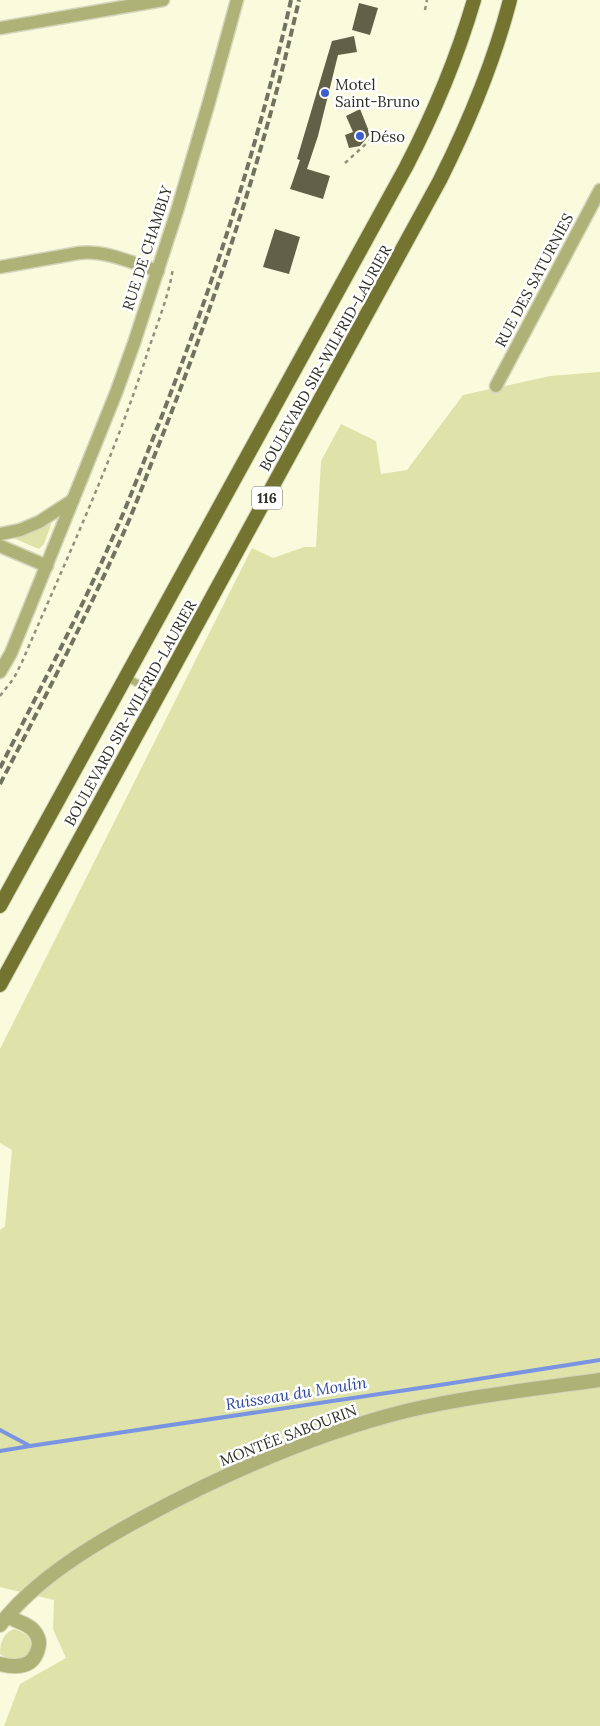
<svg xmlns="http://www.w3.org/2000/svg" width="600" height="1726" viewBox="0 0 600 1726" font-family="Lora,serif">
  <style>
    .green { fill: #dfe3aa }
    .lines { fill: none; stroke-linecap: round; stroke-linejoin: round }
    .stream { stroke: #7995e2; stroke-width: 4 }
    .building { fill: #606147 }
    .service-casing { stroke: #d4d6bb; stroke-width: 9 }
    .minor-casing { stroke: #d4d6bb; stroke-width: 15 }
    .tertiary-casing { stroke: #d4d6bb; stroke-width: 16 }
    .primary-casing { stroke: #d4d6bb; stroke-width: 16 }
    .path { stroke: #90917d; stroke-width: 2.5; stroke-dasharray: 4 4; stroke-linecap: butt }
    .service { stroke: #afb276; stroke-width: 6 }
    .minor { stroke: #afb276; stroke-width: 12 }
    .tertiary { stroke: #afb276; stroke-width: 14 }
    .primary { stroke: #727430; stroke-width: 14 }
    .rail { stroke: #717361; stroke-width: 4; stroke-dasharray: 8 4; stroke-linecap: butt }
    .poi-dot { fill: #3d5ed0; stroke: #fff; stroke-width: 2 }
    .labels { text-anchor: middle; dominant-baseline: central; stroke-width: 5; stroke-linejoin: round; paint-order: stroke }
    .shield { fill: #fff; stroke: #6d6d66; stroke-width: 1 }
    .shield-label { font-size: 14px; font-weight: bold; fill: #2e2f24 }
    .poi-label { font-size: 15px; fill: #2e2f24; stroke: #fff; text-anchor: start }
    .street-label { font-size: 15px; fill: #2e2f24; stroke: #fff }
    .water-label { font-size: 16px; font-style: italic; fill: #2e48a2; stroke: #fff }
  </style>
  <rect width="100%" height="100%" fill="#f9fbdc"/>
  <!-- green -->
  <g class="green">
    <path d="M600,372V1726H4L20,1684L66,1658L53,1629L54,1600L0,1587V1230L5,1226L12,1150L0,1143V1049L252,548L273,558L304,547H316L321,461L341,424L376,441L381,474L407,470L463,395L550,376Z"/>
    <path d="M50,523L51,525L44,544L39,549L11,537L39,529Z"/>
    <path d="M14,1629C48,1637 25,1673 0,1654C0,1643 3,1633 14,1629Z"/>
  </g>
  <g class="lines">
    <!-- stream -->
    <g class="stream">
      <path d="M0,1430L30,1446L440,1385L600,1360"/>
      <path d="M0,1451L30,1446"/>
    </g>
  </g>
  <!-- building -->
  <g class="building">
    <path d="M359,3L378,8L370,35L352,30Z"/>
    <path d="M354,36L357,52L338,55L318,136L307,169L330,176L323,199L290,189L300,160L297,159L332,41Z"/>
    <path d="M360,109L370,134L360,146L349,148L345,135L353,132L346,116Z"/>
    <path d="M275,229L300,237L289,274L263,267Z"/>
  </g>
  <g class="lines">
    <defs>
      <path id="service" d="M126,677L159,695"/>
      <g id="minor">
        <path d="M0,28L163,0"/>
        <path d="M0,267L79,253C105,250 133,263 158,271"/>
        <path d="M496,386L600,190"/>
        <path d="M0,534L20,530L39,522L73,500"/>
        <path d="M0,546L47,566"/>
        <path d="M0,672L11,653L39,584L116,393L134,343L177,211L209,102L237,0"/>
      </g>
      <g id="tertiary">
        <path d="M0,1625C35,1579 94,1544 144,1517C228,1472 314,1434 406,1411C470,1396 535,1389 600,1380"/>
        <path d="M0,1664C16,1668 33,1668 38,1649C40,1643 39,1637 34,1631C28,1623 16,1622 8,1616"/>
      </g>
      <g id="primary">
        <path d="M0,906L406,167C434,113 457,58 474,0"/>
        <path d="M0,985L440,180C469,122 494,62 510,0"/>
      </g>
    </defs>
    <!-- service casing -->
    <use href="#service" class="service-casing"/>
    <!-- minor casing -->
    <use href="#minor" class="minor-casing"/>
    <!-- tertiary casing -->
    <use href="#tertiary" class="tertiary-casing"/>
    <!-- primary casing -->
    <use href="#primary" class="primary-casing"/>
    <!-- path -->
    <g class="path">
      <path d="M425,10L427,0"/>
      <path d="M345,163L380,131"/>
      <path d="M0,696L14,678L22,662C66,560 114,458 148,351C156,327 170,293 173,267"/>
    </g>
    <!-- service -->
    <use href="#service" class="service"/>
    <!-- minor -->
    <use href="#minor" class="minor"/>
    <!-- tertiary -->
    <use href="#tertiary" class="tertiary"/>
    <!-- primary -->
    <use href="#primary" class="primary"/>
    <!-- rail -->
    <g class="rail">
      <path d="M0,768C40,689 81,611 116,530C129,501 140,471 152,441C209,298 257,151 291,0"/>
      <path d="M0,784C43,702 85,619 123,534C137,503 148,471 161,439C217,297 265,150 299,0"/>
    </g>
  </g>
  <!-- markers -->
  <g class="poi-dot">
    <circle cx="325" cy="93" r="5"/>
    <circle cx="360" cy="136" r="5"/>
  </g>
  <g class="labels">
    <!-- shield labels -->
    <rect class="shield" x="252" y="486.5" width="30" height="23" rx="4"/>
    <g class="shield-label">
      <text x="267" y="498">116</text>
    </g>
    <!-- poi labels -->
    <g class="poi-label">
      <text x="335" y="84">Motel<tspan x="335" dy="17">Saint-Bruno</tspan></text>
      <text x="370" y="136">Déso</text>
    </g>
    <!-- street labels -->
    <g class="street-label">
      <text transform="translate(147 248) rotate(-72)">RUE DE CHAMBLY</text>
      <text transform="translate(534 280) rotate(-62)">RUE DES SATURNIES</text>
      <text transform="translate(325 358) rotate(-61)">BOULEVARD SIR-WILFRID-LAURIER</text>
      <text transform="translate(130 713) rotate(-61)">BOULEVARD SIR-WILFRID-LAURIER</text>
      <text transform="translate(288 1435) rotate(-21)">MONTÉE SABOURIN</text>
    </g>
    <!-- water labels -->
    <g class="water-label">
      <text transform="translate(296 1393) rotate(-9)">Ruisseau du Moulin</text>
    </g>
  </g>
</svg>
